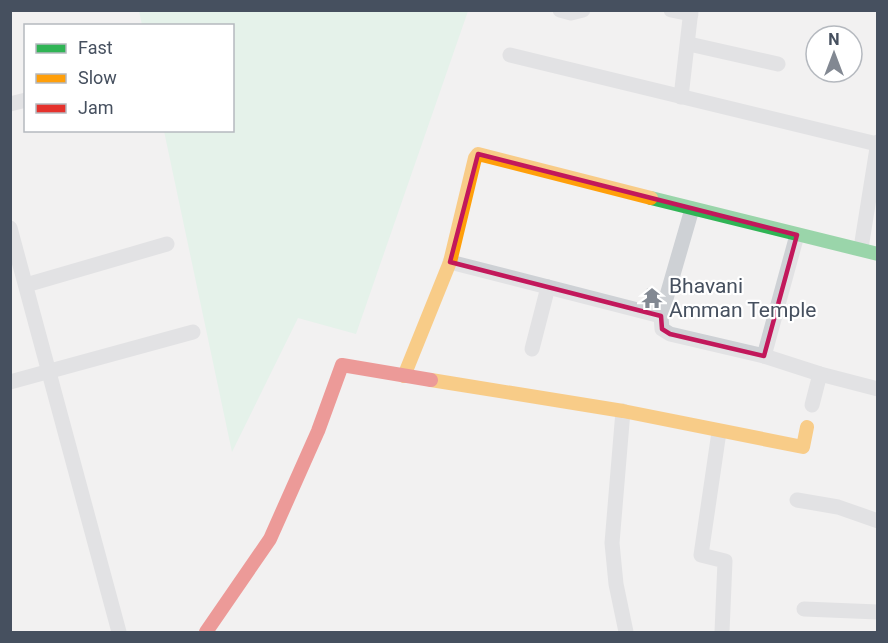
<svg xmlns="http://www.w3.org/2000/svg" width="888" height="643" viewBox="0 0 888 643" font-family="Roboto,sans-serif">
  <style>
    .green { fill: #d4f3e3 }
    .building { fill: #d9d9db }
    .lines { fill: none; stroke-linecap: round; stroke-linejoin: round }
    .street { stroke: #ced1d5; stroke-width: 15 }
    .fast { stroke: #30b455; stroke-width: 14 }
    .slow { stroke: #ff9f0a; stroke-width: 14 }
    .jam { stroke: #e5322d; stroke-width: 14 }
    .marked { fill: none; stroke: #c2185b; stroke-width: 4.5; stroke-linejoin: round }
    .labels { text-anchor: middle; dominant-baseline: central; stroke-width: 4.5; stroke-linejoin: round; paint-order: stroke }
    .poi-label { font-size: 21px; fill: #46505f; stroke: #fff; text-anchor: start }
  </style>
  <rect width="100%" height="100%" fill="#f2f1f1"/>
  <!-- green -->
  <path class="green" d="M139,11H468L356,334L298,318L232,452L164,131L232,130V26L142,25Z"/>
  <!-- building -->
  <path class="building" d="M647,288L661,292L656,307L643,303Z"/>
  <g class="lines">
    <!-- street -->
    <g class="street">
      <path d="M560,10L571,13L583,10"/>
      <path d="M671,10L691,14"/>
      <path d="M689,44L778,64"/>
      <path d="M510,55L877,144"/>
      <path d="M681,97L691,10"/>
      <path d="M10,104L26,100"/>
      <path d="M692,209L661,316L662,329L670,334L764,356L820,374L878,389"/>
      <path d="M10,228L119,632"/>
      <path d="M861,248L878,142"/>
      <path d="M450,262L661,316"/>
      <path d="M26,285L167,244"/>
      <path d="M532,349L548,287"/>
      <path d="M764,356L797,235"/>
      <path d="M10,382L193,332"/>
      <path d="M812,405L820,374"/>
      <path d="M623,411L612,543L616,584L626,632"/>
      <path d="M719,432L701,555L725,561L722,632"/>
      <path d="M797,500L838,507L878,521"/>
      <path d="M804,609L878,612"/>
    </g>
    <!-- fast -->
    <path class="fast" d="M651,198L878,254"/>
    <!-- slow -->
    <g class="slow">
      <path d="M404,376L450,262L475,158L478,154L651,198"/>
      <path d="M431,380L623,411L803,447L807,427"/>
    </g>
    <!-- jam -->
    <path class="jam" d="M206,632L270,539L318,431L342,365L431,380"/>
  </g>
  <!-- marked area -->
  <path d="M0 0H888V643H0ZM478,154L797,235L764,356L670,334L662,329L661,316L450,262Z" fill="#f2f1f1" fill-opacity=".55" fill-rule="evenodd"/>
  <path class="marked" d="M478,154L797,235L764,356L670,334L662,329L661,316L450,262Z"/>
  <!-- icons -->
  <defs>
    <symbol id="temple-bare" viewBox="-9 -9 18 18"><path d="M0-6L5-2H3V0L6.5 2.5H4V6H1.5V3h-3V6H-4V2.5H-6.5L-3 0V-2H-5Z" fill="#828892" stroke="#fff" stroke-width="2.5" paint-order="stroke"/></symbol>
  </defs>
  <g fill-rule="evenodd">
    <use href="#temple-bare" x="637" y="283" width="30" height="30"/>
  </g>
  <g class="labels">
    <!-- poi labels -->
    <g class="poi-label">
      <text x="669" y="286">Bhavani<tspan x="669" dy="24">Amman Temple</tspan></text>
    </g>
  </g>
  <!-- border -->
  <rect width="888" height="643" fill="none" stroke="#46505f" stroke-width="24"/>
  <!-- legend -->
  <rect x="24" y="24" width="210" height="108" fill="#ffffff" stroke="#b5b9bf" stroke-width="1.5"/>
  <rect x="36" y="44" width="30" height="9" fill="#30b455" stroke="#b5b9bf" stroke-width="1.5"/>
  <text x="78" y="54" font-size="18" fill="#46505f">Fast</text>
  <rect x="36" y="74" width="30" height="9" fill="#ff9f0a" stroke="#b5b9bf" stroke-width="1.5"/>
  <text x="78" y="84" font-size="18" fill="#46505f">Slow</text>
  <rect x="36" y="104" width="30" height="9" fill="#e5322d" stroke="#b5b9bf" stroke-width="1.5"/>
  <text x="78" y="114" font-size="18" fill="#46505f">Jam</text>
  <!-- north arrow -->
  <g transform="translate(834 54)"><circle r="28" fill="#ffffff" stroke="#b5b9bf" stroke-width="1.5"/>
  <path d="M0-4.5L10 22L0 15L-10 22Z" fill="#828892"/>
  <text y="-9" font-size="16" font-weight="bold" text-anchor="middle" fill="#46505f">N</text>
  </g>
</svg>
